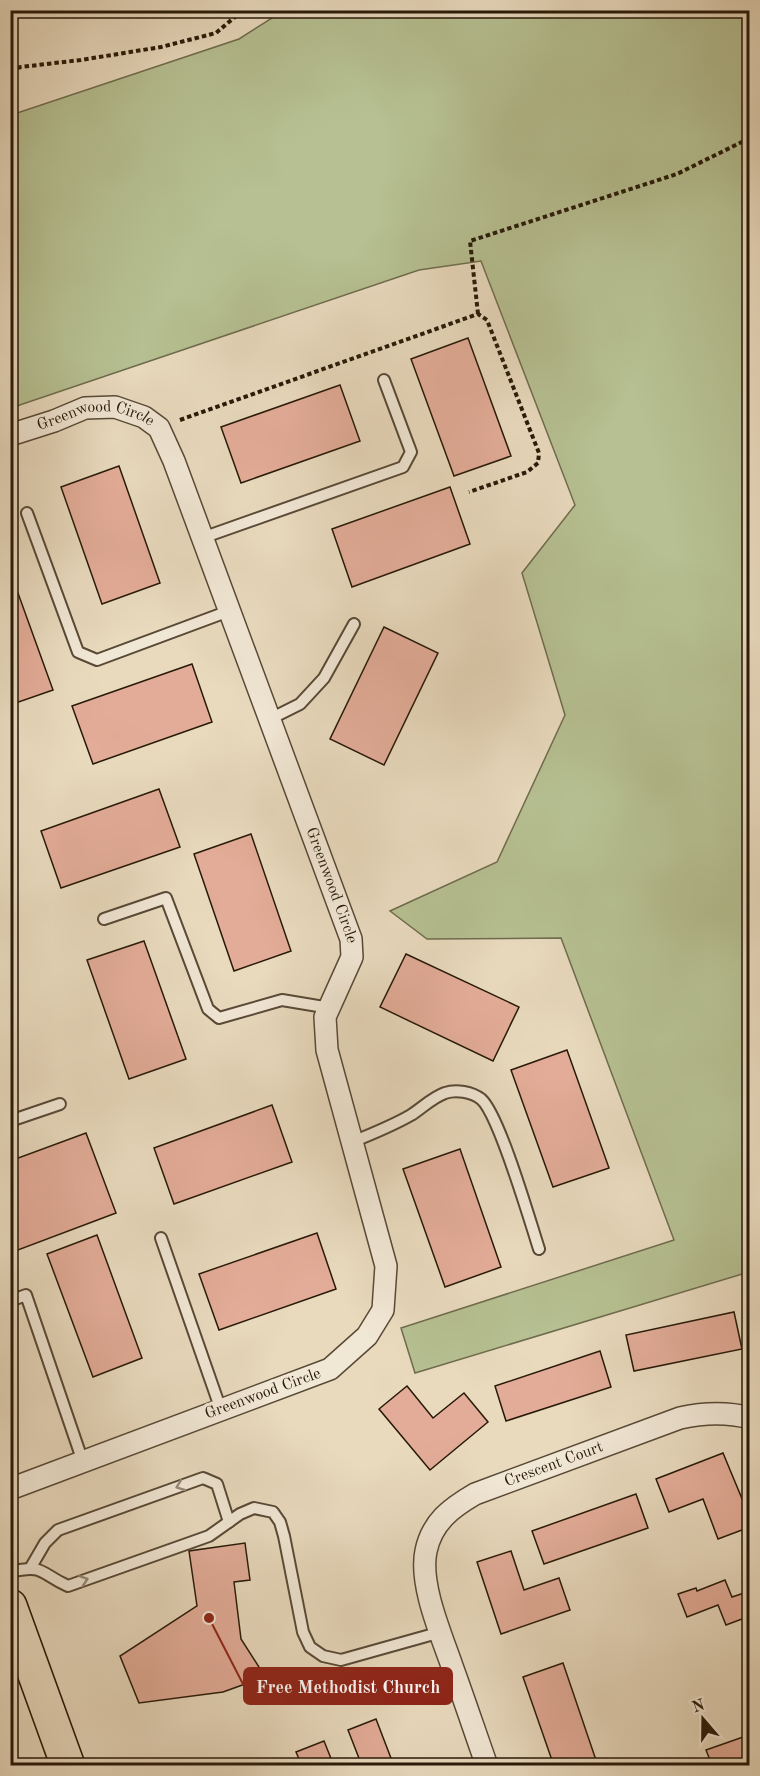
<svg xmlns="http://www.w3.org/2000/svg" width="760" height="1776" viewBox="0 0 760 1776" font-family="'Old Standard TT',serif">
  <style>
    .green { fill: #b6c092; stroke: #6e6c4d; stroke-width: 1.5 }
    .building { fill: #e3ac98; stroke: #271908; stroke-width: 1.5 }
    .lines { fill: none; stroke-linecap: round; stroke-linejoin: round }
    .lane-casing { stroke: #584936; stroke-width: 14 }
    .street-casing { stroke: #584936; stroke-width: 24 }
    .primary-casing { stroke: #271908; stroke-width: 36 }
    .path { stroke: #271908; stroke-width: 4; stroke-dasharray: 4.5 3; stroke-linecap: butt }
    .lane { stroke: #f1e7d5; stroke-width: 10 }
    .street { stroke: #f1e7d5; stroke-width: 21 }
    .primary { stroke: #e9dabe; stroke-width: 33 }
    .oneway { stroke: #968a79 }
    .labels { text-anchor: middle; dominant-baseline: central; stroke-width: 6; stroke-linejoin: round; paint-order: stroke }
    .street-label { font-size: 16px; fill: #271908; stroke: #f1e7d5 }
    .leader { fill: none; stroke: #8f2418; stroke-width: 2 }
    .callout-dot { fill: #8f2418; stroke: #f1e7d5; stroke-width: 2 }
    .callout { fill: #8f2418; stroke: #8f2418; stroke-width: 2 }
    .callout-label { font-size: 18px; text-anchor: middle; font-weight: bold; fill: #fff }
  </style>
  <rect width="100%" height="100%" fill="#e9dabe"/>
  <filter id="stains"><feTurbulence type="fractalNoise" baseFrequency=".00333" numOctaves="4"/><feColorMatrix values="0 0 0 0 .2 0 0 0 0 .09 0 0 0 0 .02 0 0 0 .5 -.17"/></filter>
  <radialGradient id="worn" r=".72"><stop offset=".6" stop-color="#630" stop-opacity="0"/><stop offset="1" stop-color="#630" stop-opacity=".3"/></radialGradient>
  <!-- green -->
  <path class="green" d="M283,11H749V1272L415,1373L401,1328L674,1240L561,938L427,939L390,911L497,862L565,715L522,573L575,505L481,261L419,270L11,408V115L239,39Z"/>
  <!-- building -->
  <g class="building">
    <path d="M468,338L511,456L454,476L411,359Z"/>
    <path d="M340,385L360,441L241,483L221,427Z"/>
    <path d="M119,466L160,583L102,604L61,487Z"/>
    <path d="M450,487L470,544L352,587L332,529Z"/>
    <path d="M10,571L53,690L10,705Z"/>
    <path d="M384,627L438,653L384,765L330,739Z"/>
    <path d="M192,664L212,722L93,764L72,706Z"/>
    <path d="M159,789L180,847L61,888L41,831Z"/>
    <path d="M251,834L291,951L234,971L194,854Z"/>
    <path d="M144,941L186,1059L129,1079L87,960Z"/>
    <path d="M406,954L519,1007L493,1061L380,1007Z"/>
    <path d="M567,1050L609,1168L553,1187L511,1070Z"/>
    <path d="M272,1105L292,1162L174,1204L154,1148Z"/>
    <path d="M86,1133L116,1213L10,1253V1161Z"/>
    <path d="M460,1149L501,1267L445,1287L403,1169Z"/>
    <path d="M317,1233L336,1289L219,1330L199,1274Z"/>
    <path d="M97,1235L142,1358L93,1377L47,1254Z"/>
    <path d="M734,1312L742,1349L634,1371L626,1335Z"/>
    <path d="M600,1351L611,1387L506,1421L495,1386Z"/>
    <path d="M407,1386L433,1418L464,1393L488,1422L430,1470L379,1409Z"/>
    <path d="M723,1453L750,1518V1527L718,1539L703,1499L669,1512L656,1479Z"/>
    <path d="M636,1494L648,1528L544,1564L532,1531Z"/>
    <path d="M245,1543L250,1580L234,1582L241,1639L259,1667L262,1678L223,1692L139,1703L120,1656L197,1606L189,1551Z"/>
    <path d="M511,1551L524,1590L559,1578L570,1610L501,1634L477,1562Z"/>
    <path d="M725,1580L732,1597L750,1591V1616L726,1625L718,1605L687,1617L678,1594L696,1588L697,1591Z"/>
    <path d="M563,1663L598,1766H554L523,1677Z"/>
    <path d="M376,1719L394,1766H362L348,1730Z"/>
    <path d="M746,1736L750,1744V1766H729L726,1760L712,1765L706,1750Z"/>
    <path d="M324,1741L334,1766H302L296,1752Z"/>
  </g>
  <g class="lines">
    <defs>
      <g id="lane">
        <path d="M27,513L78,652L97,660L229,611"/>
        <path d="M202,538L403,467L411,452L384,380"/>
        <path d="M270,719L300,704L324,678L354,624"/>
        <path d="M104,919L166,898L208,1009L219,1018L282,1000L330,1008"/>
        <path d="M10,1121L60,1104"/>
        <path d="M352,1142C372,1134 392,1126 411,1115C422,1108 433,1097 445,1093C456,1089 472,1092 481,1099C499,1114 530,1221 539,1249"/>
        <path d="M161,1238L221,1410"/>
        <path d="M10,1301L26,1295L83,1462"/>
        <path d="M31,1567L45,1543L58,1530L203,1478L217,1484L229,1522"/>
        <path d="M10,1572C45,1564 39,1573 68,1586L209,1536L240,1514L254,1508L273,1512L280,1522L284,1536L303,1632L310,1647L323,1656L341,1660L441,1632"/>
      </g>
      <g id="street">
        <path id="s1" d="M10,435L54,421L85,408L115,407L144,417L159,428L174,461L351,939L352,957L325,1017L327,1050L386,1266L383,1310L367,1336L330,1369L10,1489"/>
        <path id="s2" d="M487,1766C475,1732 464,1699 452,1666C441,1634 419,1584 426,1551C432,1522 451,1508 475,1494L680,1418C703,1413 727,1412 750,1418"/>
      </g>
      <path id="primary" d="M10,1606L68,1766"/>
    </defs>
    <!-- lane casing -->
    <use href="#lane" class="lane-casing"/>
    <!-- street casing -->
    <use href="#street" class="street-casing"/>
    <!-- primary casing -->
    <use href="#primary" class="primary-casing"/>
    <!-- path -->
    <g class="path">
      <path d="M10,70L21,67L81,60L161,47L216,33L243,10"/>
      <path d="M478,314L470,241L677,174L750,138"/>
      <path d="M180,420L478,314L487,320L539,453L538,463L527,472L469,492"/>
    </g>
    <!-- lane -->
    <use href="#lane" class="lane"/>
    <!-- street -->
    <use href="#street" class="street"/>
    <!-- primary -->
    <use href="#primary" class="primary"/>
  </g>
  <!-- one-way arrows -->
  <defs><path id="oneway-chevron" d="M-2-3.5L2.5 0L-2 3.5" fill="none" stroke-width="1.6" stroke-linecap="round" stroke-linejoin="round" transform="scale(1.5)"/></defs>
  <g class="oneway">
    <use href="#oneway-chevron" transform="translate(180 1486) rotate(160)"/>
    <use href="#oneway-chevron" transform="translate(84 1580) rotate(-19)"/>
  </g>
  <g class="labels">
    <!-- street labels -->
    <g class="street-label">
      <text stroke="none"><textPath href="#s1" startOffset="90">Greenwood Circle</textPath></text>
      <text stroke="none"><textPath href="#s1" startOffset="648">Greenwood Circle</textPath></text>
      <text transform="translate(263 1394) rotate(-20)">Greenwood Circle</text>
      <text stroke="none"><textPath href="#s2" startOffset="387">Crescent Court</textPath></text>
    </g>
  </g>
  <!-- callouts -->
  <path class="leader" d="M209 1618L244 1686"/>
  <circle class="callout-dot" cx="209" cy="1618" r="6"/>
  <rect class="callout" x="244" y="1668" width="208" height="36" rx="6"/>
  <g class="callout-label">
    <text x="348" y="1693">Free Methodist Church</text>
  </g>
  <!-- margin -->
  <rect width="760" height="1776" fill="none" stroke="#e9dabe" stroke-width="36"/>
  <rect x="12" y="12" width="736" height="1752" fill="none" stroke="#271908" stroke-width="3"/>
  <rect x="18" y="18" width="724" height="1740" fill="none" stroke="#271908" stroke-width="1.5"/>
  <!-- north arrow -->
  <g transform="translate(703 1719) rotate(340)" stroke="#f1e7d5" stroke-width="4.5" paint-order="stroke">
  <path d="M0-4.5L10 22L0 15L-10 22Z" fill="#271908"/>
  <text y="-9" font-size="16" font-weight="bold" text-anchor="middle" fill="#271908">N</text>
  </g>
  <rect width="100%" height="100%" filter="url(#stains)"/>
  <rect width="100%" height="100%" fill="url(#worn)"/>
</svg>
